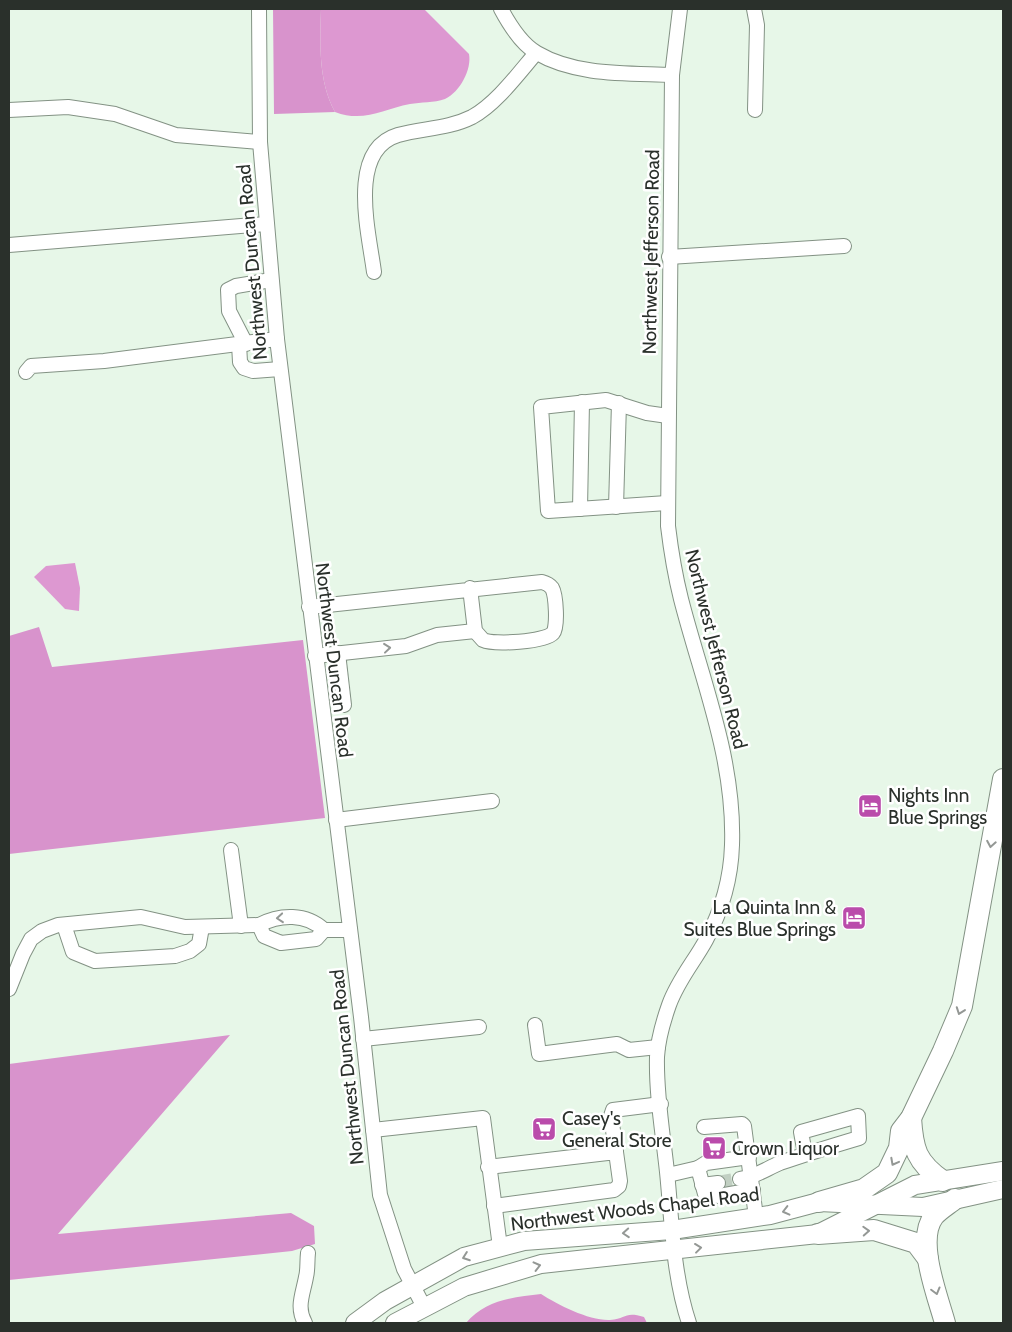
<svg xmlns="http://www.w3.org/2000/svg" width="1012" height="1332" viewBox="0 0 1012 1332" font-family="Cabin,sans-serif">
  <style>
    .forest { fill: #d893cc }
    .water { fill: #dd98d1 }
    .lines { fill: none; stroke-linecap: round; stroke-linejoin: round }
    .minor-tunnel { stroke: #c1cfc2; stroke-width: 14; stroke-dasharray: 14 7; stroke-linecap: butt }
    .minor-casing { stroke: #839284; stroke-width: 16 }
    .major-casing { stroke: #839284; stroke-width: 20 }
    .highway-casing { stroke: #839284; stroke-width: 22 }
    .minor { stroke: #fff; stroke-width: 14 }
    .major { stroke: #fff; stroke-width: 18 }
    .highway { stroke: #fff; stroke-width: 20 }
    .oneway { stroke: #949895 }
    .labels { text-anchor: middle; dominant-baseline: central; stroke-width: 5; stroke-linejoin: round; paint-order: stroke }
    .street-label { font-size: 19px; fill: #2a302b; stroke: #fff }
    .poi-label { font-size: 19px; fill: #2a302b; stroke: #fff; text-anchor: start }
  </style>
  <rect width="100%" height="100%" fill="#e7f7e8"/>
  <!-- forest -->
  <g class="forest">
    <path d="M273,9H321C320,42 318,81 335,112L274,114Z"/>
    <path d="M39,627L52,667L303,640L325,818L9,854V636Z"/>
    <path d="M230,1035L58,1234L291,1213L314,1226L315,1244L292,1251L9,1280V1064Z"/>
    <path d="M541,1294C558,1305 590,1321 610,1320C627,1319 624,1311 644,1317L647,1323H466C485,1300 514,1297 541,1294Z"/>
  </g>
  <!-- water -->
  <g class="water">
    <path d="M321,9H424L469,54C472,69 460,92 445,99C434,103 421,102 410,104C383,109 364,123 335,112C318,81 320,42 321,9Z"/>
    <path d="M75,563L80,588L79,611L65,609L34,577L46,566Z"/>
  </g>
  <g class="lines">
    <!-- minor-tunnel -->
    <path class="minor-tunnel" d="M718,1183L740,1179"/>
    <defs>
      <g id="minor">
        <path d="M259,9L260,142L277,339L361,1017L380,1195L404,1269L424,1307"/>
        <path d="M501,9C509,24 521,44 537,53C576,76 628,73 672,75"/>
        <path d="M680,9L672,75L668,526C671,551 675,575 681,599C702,681 735,759 732,845C731,878 721,912 706,940C694,962 678,980 669,1005C663,1022 658,1038 657,1057C656,1095 663,1134 667,1172C672,1222 673,1275 689,1323"/>
        <path d="M754,9L757,25L755,110"/>
        <path d="M9,110L68,107L115,114L176,135L260,142"/>
        <path d="M9,245L266,224"/>
        <path d="M669,257L844,246"/>
        <path d="M374,272C369,233 347,150 398,135C423,128 448,129 472,117C496,104 518,74 536,53"/>
        <path d="M239,344L240,362L244,368L253,371L280,369"/>
        <path d="M246,344L229,311L228,290L236,286L271,280"/>
        <path d="M26,372L31,366L104,361L277,339"/>
        <path d="M667,503L548,511L541,407L606,400L647,413L668,416"/>
        <path d="M616,507L619,403"/>
        <path d="M580,509L582,402"/>
        <path d="M309,607L542,582C546,583 549,584 552,588C556,595 558,627 553,633C545,642 494,645 483,640L475,631L470,588"/>
        <path d="M338,653L344,705"/>
        <path d="M315,656L406,646L437,635L475,631"/>
        <path d="M336,820L492,801"/>
        <path d="M231,850L241,926"/>
        <path d="M64,925L73,952L95,961L175,956L190,951L199,944L202,927"/>
        <path d="M324,930L316,939L281,943L264,936L259,925C280,914 306,913 324,930H350"/>
        <path d="M9,989L23,954L31,939L42,931L58,925L141,917L185,927L259,925"/>
        <path d="M535,1025L539,1054L617,1044L629,1050L658,1047"/>
        <path d="M363,1039L479,1027"/>
        <path d="M704,1127L742,1124L744,1126L756,1217"/>
        <path d="M373,1130L483,1118L500,1247"/>
        <path d="M616,1152L611,1116L613,1110L661,1104"/>
        <path d="M488,1167L616,1152L620,1181L619,1186L614,1190L494,1206"/>
        <path d="M698,1168L706,1163L749,1157"/>
        <path d="M668,1175L698,1168L705,1194L719,1196L753,1190"/>
        <path d="M740,1179C755,1177 766,1169 780,1163C806,1154 832,1146 859,1138L858,1116L801,1132L805,1154"/>
        <path d="M702,1185L718,1183"/>
        <path d="M305,1323C296,1307 303,1294 306,1277C308,1270 307,1261 308,1253"/>
      </g>
      <g id="major">
        <path d="M355,1323L385,1301L464,1257L524,1241L672,1230L770,1215L819,1202L923,1207L1003,1189"/>
        <path d="M395,1323L464,1287L541,1264L818,1234L915,1185L1003,1171"/>
      </g>
      <g id="highway">
        <path d="M911,1118C913,1149 916,1162 943,1181"/>
        <path d="M819,1202L864,1189L887,1173L899,1148L901,1131L911,1118L943,1051L962,1006L1003,779"/>
        <path d="M818,1234L874,1230L916,1243L928,1259"/>
        <path d="M945,1323C938,1297 915,1240 934,1216C939,1210 949,1204 955,1199"/>
      </g>
    </defs>
    <!-- minor casing -->
    <use href="#minor" class="minor-casing"/>
    <!-- major casing -->
    <use href="#major" class="major-casing"/>
    <!-- highway casing -->
    <use href="#highway" class="highway-casing"/>
    <!-- minor -->
    <use href="#minor" class="minor"/>
    <!-- major -->
    <use href="#major" class="major"/>
    <!-- highway -->
    <use href="#highway" class="highway"/>
  </g>
  <!-- one-way arrows -->
  <defs><path id="oneway-chevron" d="M-2-3.5L2.5 0L-2 3.5" fill="none" stroke-width="1.6" stroke-linecap="round" stroke-linejoin="round" transform="scale(1.25)"/></defs>
  <g class="oneway">
    <use href="#oneway-chevron" transform="translate(387 648) rotate(-6)"/>
    <use href="#oneway-chevron" transform="translate(991 844) rotate(100)"/>
    <use href="#oneway-chevron" transform="translate(280 918) rotate(175)"/>
    <use href="#oneway-chevron" transform="translate(960 1011) rotate(110)"/>
    <use href="#oneway-chevron" transform="translate(894 1162) rotate(118)"/>
    <use href="#oneway-chevron" transform="translate(786 1211) rotate(166)"/>
    <use href="#oneway-chevron" transform="translate(866 1231) rotate(-3)"/>
    <use href="#oneway-chevron" transform="translate(626 1233) rotate(176)"/>
    <use href="#oneway-chevron" transform="translate(698 1248) rotate(-7)"/>
    <use href="#oneway-chevron" transform="translate(466 1257) rotate(160)"/>
    <use href="#oneway-chevron" transform="translate(537 1266) rotate(-14)"/>
    <use href="#oneway-chevron" transform="translate(936 1291) rotate(75)"/>
  </g>
  <!-- icons -->
  <defs>
    <symbol id="hotel-square" viewBox="-11 -11 22 22"><rect x="-9" y="-9" width="18" height="18" rx="4" fill="#ba4cab" stroke="#fff"/><path d="M-6-4.5h1.5V1H6V5H4.5V3h-9V5H-6ZM-4 0a1.8 1.8 0 1 1 3.6 0ZM.5 0V-2.5h3Q6-2.5 6 0Z" fill="#fff"/></symbol>
    <symbol id="supermarket-square" viewBox="-11 -11 22 22"><rect x="-9" y="-9" width="18" height="18" rx="4" fill="#ba4cab" stroke="#fff"/><path d="M-6-5.5h2.5l.6 2H6L4.5 2H-2.5L-4.4-4H-6ZM-1.5 3.2a1.3 1.3 0 1 0 .1 0ZM3 3.2a1.3 1.3 0 1 0 .1 0Z" fill="#fff"/></symbol>
  </defs>
  <g fill-rule="evenodd">
    <use href="#hotel-square" x="856" y="792" width="28" height="28"/>
    <use href="#hotel-square" x="840" y="904" width="28" height="28"/>
    <use href="#supermarket-square" x="530" y="1115" width="28" height="28"/>
    <use href="#supermarket-square" x="700" y="1134" width="28" height="28"/>
  </g>
  <g class="labels">
    <!-- street labels -->
    <g class="street-label">
      <text transform="translate(651 252) rotate(-89)">Northwest Jefferson Road</text>
      <text transform="translate(252 262) rotate(-95)">Northwest Duncan Road</text>
      <text transform="translate(716 649) rotate(76)">Northwest Jefferson Road</text>
      <text transform="translate(334 660) rotate(83)">Northwest Duncan Road</text>
      <text transform="translate(347 1067) rotate(-96)">Northwest Duncan Road</text>
      <text transform="translate(635 1209) rotate(-7)">Northwest Woods Chapel Road</text>
    </g>
    <!-- poi labels -->
    <g class="poi-label">
      <text x="888" y="795">Nights Inn<tspan x="888" dy="22">Blue Springs</tspan></text>
      <text x="836" y="907" text-anchor="end">La Quinta Inn &amp;<tspan x="836" dy="22">Suites Blue Springs</tspan></text>
      <text x="562" y="1118">Casey's<tspan x="562" dy="22">General Store</tspan></text>
      <text x="732" y="1148">Crown Liquor</text>
    </g>
  </g>
  <!-- border -->
  <rect width="1012" height="1332" fill="none" stroke="#2a302b" stroke-width="20"/>
</svg>
